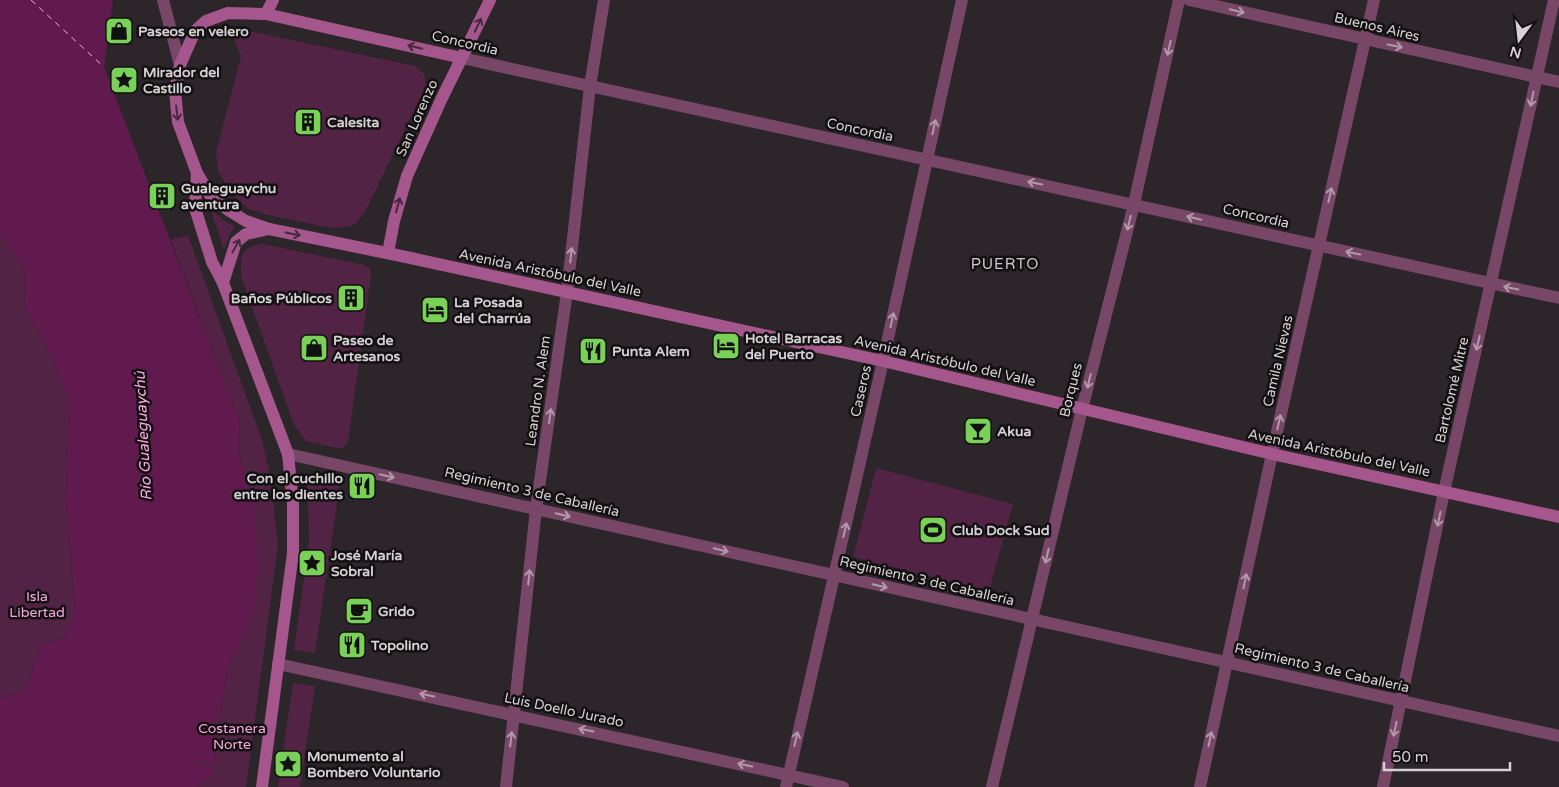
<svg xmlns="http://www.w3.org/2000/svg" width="1559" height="787" viewBox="0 0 1559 787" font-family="'Varela Round',sans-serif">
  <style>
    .green { fill: #532345 }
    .water { fill: #611a4e }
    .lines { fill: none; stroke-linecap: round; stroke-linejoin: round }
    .ferry { stroke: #fba8df; stroke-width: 1; stroke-dasharray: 6 5; stroke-linecap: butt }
    .minor { stroke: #784768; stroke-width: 12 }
    .secondary { stroke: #a5578d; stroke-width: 12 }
    .oneway { stroke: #b09aa9 }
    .oneway2 { stroke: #45293c }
    .labels { text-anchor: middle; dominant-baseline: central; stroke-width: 5; stroke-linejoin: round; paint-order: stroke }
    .street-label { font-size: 14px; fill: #d6d1d4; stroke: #121011 }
    .poi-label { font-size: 14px; font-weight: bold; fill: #d6d1d4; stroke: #121011; text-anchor: start }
    .park-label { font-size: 14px; fill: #faa7de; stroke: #121011 }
    .neighbourhood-label { font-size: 15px; letter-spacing: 1px; fill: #d0c8cd; stroke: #121011 }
    .water-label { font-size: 15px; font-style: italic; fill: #fba8df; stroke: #121011 }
  </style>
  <rect width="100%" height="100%" fill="#2c2529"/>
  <!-- green -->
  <g class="green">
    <path d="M249,31L415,66L424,74L426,86L364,214L354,225L342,228L326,227L264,214L247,208L231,193L218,171L216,152L241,56L234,39L238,33Z"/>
    <path d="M211,210L224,221L235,227L230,234L224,250Z"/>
    <path d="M0,235L20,261L26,275L24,306L50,353L69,400L66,501L75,610L66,638L40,645L26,690L0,698Z"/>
    <path d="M188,235L262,440L270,474L278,545L246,787H197L212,775L215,769L196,764V760L216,764L212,737V729L220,714L229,663L238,648L252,496L238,451L240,423L171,240Z"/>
    <path d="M263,244L364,265L370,269L371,275L348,442L341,449L306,441L294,425L241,276C240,256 241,246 263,244Z"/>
    <path d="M876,468L1013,504L989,591L853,557Z"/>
    <path d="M307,477L340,484L315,653L294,650L309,542Z"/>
    <path d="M293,683L315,686L300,787H278Z"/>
  </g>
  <!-- water -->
  <path class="water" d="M0,0H113L104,67L240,423L238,451L252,496L259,564L253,613L238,648L229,663L220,714L212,729V737L216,764L196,761V764L215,768L212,775L197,787H0V698L26,690L40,645L66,638L75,609L66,501L69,400L50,353L24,306L26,275L20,261L0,235Z"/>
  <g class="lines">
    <!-- ferry -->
    <path class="ferry" d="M31,0L104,67"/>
    <!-- minor -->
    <g class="minor">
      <path d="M163,0L180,65"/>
      <path d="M1189,0L1559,82"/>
      <path d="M462,58L1559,298"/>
      <path d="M288,454L1559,736"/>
      <path d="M278,664L843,787"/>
      <path d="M506,787L536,509L567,292L590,86L604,0"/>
      <path d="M786,787L883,361L962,0"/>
      <path d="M992,787L1082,409L1134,204L1179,0"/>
      <path d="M1200,787L1272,454L1374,0"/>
      <path d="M1383,787L1444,492L1554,0"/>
    </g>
    <!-- secondary -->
    <g class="secondary">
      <path d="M266,14L273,0"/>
      <path d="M197,173L210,195L228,210L246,221L269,229L406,257L883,361L1272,454L1559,517"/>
      <path d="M388,253L394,221L407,176L441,100L490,0"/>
      <path d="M223,283L236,242L246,234L269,229"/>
      <path d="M262,787L293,553V504L288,454L223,283L212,262L195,208L197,173L178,122L175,91L180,65L195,31L206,21L228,13L266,14L462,58"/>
    </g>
  </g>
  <!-- one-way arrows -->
  <defs><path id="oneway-shaft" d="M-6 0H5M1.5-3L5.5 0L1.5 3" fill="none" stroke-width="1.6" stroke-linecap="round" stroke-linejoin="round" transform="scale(1.25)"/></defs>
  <g class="oneway">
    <use href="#oneway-shaft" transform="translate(1237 11) rotate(13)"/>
    <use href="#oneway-shaft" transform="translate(1395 46) rotate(12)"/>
    <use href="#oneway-shaft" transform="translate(1169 48) rotate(103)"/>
    <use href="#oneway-shaft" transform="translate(1532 99) rotate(102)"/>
    <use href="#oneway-shaft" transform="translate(934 127) rotate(-78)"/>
    <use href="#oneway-shaft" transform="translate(1035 183) rotate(-168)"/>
    <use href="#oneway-shaft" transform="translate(1330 195) rotate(-77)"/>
    <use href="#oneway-shaft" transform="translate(1194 218) rotate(-167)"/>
    <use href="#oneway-shaft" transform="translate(1129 223) rotate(104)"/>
    <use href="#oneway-shaft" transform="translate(1353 253) rotate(-168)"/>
    <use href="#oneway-shaft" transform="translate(571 255) rotate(-84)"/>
    <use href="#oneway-shaft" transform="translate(1511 288) rotate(-168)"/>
    <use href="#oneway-shaft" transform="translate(892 320) rotate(-78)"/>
    <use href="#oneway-shaft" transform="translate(1478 343) rotate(103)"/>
    <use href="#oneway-shaft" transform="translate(1089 381) rotate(104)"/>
    <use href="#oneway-shaft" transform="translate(550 416) rotate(-82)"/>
    <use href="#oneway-shaft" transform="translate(1279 422) rotate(-77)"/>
    <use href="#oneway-shaft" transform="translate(387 476) rotate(13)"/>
    <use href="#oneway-shaft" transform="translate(563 515) rotate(13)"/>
    <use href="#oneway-shaft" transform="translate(1439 519) rotate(102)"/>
    <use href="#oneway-shaft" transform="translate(845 530) rotate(-77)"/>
    <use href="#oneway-shaft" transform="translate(721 550) rotate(13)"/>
    <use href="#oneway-shaft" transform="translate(1047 556) rotate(103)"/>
    <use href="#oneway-shaft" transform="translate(529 577) rotate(-84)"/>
    <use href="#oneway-shaft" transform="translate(1245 581) rotate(-78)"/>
    <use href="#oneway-shaft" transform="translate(880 586) rotate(13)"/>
    <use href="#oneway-shaft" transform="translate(427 695) rotate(-168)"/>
    <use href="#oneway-shaft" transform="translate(1395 729) rotate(102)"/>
    <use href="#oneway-shaft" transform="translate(586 730) rotate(-168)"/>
    <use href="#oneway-shaft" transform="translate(511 739) rotate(-83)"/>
    <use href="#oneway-shaft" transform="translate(796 739) rotate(-77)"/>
    <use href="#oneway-shaft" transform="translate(1210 739) rotate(-78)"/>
    <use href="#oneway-shaft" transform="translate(745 765) rotate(-168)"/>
  </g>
  <g class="oneway2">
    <use href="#oneway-shaft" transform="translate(478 25) rotate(-65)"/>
    <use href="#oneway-shaft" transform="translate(415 47) rotate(-167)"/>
    <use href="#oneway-shaft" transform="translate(177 113) rotate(83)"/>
    <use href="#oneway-shaft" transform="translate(398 205) rotate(-75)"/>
    <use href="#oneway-shaft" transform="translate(293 234) rotate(11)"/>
    <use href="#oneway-shaft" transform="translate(236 246) rotate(-61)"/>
  </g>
  <!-- icons -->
  <defs>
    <symbol id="shop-square" viewBox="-11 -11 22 22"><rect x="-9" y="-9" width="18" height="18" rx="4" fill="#79d158" stroke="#121011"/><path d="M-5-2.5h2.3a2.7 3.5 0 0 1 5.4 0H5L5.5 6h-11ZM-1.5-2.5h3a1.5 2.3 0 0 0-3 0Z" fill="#111"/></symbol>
    <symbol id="sight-square" viewBox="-11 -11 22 22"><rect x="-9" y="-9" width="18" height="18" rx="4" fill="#79d158" stroke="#121011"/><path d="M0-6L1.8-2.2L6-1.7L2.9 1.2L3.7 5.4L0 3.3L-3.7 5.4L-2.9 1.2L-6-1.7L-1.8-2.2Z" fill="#111"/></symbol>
    <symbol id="building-square" viewBox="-11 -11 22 22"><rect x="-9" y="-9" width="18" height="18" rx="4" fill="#79d158" stroke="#121011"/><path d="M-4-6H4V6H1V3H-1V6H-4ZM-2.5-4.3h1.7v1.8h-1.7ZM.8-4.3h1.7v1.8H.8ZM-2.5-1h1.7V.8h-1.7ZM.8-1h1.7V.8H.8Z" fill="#111"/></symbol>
    <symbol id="hotel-square" viewBox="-11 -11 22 22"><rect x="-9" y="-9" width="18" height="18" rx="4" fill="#79d158" stroke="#121011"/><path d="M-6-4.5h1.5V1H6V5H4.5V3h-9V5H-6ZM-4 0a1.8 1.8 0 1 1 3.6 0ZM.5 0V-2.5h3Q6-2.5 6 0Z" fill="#111"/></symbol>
    <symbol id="restaurant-square" viewBox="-11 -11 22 22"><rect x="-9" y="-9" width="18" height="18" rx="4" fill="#79d158" stroke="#121011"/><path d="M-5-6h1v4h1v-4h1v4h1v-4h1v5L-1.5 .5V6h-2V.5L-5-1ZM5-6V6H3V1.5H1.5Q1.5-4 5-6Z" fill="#111"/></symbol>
    <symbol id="bar-square" viewBox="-11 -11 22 22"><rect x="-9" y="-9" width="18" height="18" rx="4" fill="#79d158" stroke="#121011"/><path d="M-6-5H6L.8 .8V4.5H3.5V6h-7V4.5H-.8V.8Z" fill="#111"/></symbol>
    <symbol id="stadium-square" viewBox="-11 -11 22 22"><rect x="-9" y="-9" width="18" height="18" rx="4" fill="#79d158" stroke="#121011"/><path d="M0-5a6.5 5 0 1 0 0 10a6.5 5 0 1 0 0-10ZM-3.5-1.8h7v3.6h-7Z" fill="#111"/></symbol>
    <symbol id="cafe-square" viewBox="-11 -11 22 22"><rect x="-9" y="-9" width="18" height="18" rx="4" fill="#79d158" stroke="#121011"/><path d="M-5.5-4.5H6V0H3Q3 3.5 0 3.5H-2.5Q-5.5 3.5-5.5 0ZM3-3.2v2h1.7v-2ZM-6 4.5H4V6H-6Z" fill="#111"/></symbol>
  </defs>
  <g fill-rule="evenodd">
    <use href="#shop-square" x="103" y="15" width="32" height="32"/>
    <use href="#sight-square" x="108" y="64" width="32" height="32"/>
    <use href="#building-square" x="292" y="106" width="32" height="32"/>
    <use href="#building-square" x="146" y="180" width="32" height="32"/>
    <use href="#building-square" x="335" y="282" width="32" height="32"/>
    <use href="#hotel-square" x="419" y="294" width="32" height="32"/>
    <use href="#hotel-square" x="710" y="330" width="32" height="32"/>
    <use href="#shop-square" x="298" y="332" width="32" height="32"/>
    <use href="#restaurant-square" x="577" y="335" width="32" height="32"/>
    <use href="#bar-square" x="962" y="415" width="32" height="32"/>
    <use href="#restaurant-square" x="346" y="470" width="32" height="32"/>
    <use href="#stadium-square" x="917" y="514" width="32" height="32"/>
    <use href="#sight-square" x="296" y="547" width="32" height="32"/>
    <use href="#cafe-square" x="343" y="595" width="32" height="32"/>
    <use href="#restaurant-square" x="336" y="629" width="32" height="32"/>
    <use href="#sight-square" x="272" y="748" width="32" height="32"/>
  </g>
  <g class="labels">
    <!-- street labels -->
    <g class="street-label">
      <text transform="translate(1377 27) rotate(13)">Buenos Aires</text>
      <text transform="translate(465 43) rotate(13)">Concordia</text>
      <text transform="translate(417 118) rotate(-66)">San Lorenzo</text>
      <text transform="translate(860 130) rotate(12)">Concordia</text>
      <text transform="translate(1256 216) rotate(13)">Concordia</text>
      <text transform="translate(550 273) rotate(12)">Avenida Aristóbulo del Valle</text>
      <text transform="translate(945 361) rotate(13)">Avenida Aristóbulo del Valle</text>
      <text transform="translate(1278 361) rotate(-77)">Camila Nievas</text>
      <text transform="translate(1071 390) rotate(-76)">Borques</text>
      <text transform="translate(1452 390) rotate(-77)">Bartolomé Mitre</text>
      <text transform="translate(538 391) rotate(-82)">Leandro N. Alem</text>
      <text transform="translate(861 391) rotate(-77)">Caseros</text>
      <text transform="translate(1339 453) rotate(12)">Avenida Aristóbulo del Valle</text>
      <text transform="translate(532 492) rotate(13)">Regimiento 3 de Caballería</text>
      <text transform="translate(927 581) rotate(13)">Regimiento 3 de Caballería</text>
      <text transform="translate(1322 668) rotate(13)">Regimiento 3 de Caballería</text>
      <text transform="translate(564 710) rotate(12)">Luis Doello Jurado</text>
    </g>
    <!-- poi labels -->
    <g class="poi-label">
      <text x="138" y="31">Paseos en velero</text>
      <text x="143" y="72">Mirador del<tspan x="143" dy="16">Castillo</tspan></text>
      <text x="327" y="122">Calesita</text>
      <text x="181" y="188">Gualeguaychu<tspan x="181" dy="16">aventura</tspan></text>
      <text x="332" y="298" text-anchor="end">Baños Públicos</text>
      <text x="454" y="302">La Posada<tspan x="454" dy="16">del Charrúa</tspan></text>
      <text x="745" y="338">Hotel Barracas<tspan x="745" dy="16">del Puerto</tspan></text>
      <text x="333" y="340">Paseo de<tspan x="333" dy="16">Artesanos</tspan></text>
      <text x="612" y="351">Punta Alem</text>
      <text x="997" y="431">Akua</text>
      <text x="343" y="478" text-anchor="end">Con el cuchillo<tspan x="343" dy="16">entre los dientes</tspan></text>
      <text x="952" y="530">Club Dock Sud</text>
      <text x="331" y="555">José María<tspan x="331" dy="16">Sobral</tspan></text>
      <text x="378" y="611">Grido</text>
      <text x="371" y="645">Topolino</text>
      <text x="307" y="756">Monumento al<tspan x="307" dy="16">Bombero Voluntario</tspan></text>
    </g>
    <!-- park labels -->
    <g class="park-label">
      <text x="37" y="596">Isla<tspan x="37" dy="16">Libertad</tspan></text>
      <text x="232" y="728">Costanera<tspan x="232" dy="16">Norte</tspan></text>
    </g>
    <!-- neighbourhood labels -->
    <g class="neighbourhood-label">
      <text x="1005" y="264">PUERTO</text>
    </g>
    <!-- water labels -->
    <g class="water-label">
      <text transform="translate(143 436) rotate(-93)">Río Gualeguaychú</text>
    </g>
  </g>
  <!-- north arrow -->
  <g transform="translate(1519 40) rotate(195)" stroke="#121011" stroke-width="4" paint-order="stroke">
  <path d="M0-4L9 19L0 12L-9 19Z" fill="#d6d1d4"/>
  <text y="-8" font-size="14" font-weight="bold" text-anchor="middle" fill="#d6d1d4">N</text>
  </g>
  <!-- scale -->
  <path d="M1384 762v8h126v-8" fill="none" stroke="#d6d1d4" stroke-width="2.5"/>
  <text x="1392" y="762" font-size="15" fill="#d6d1d4" stroke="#121011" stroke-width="4" paint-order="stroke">50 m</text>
</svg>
